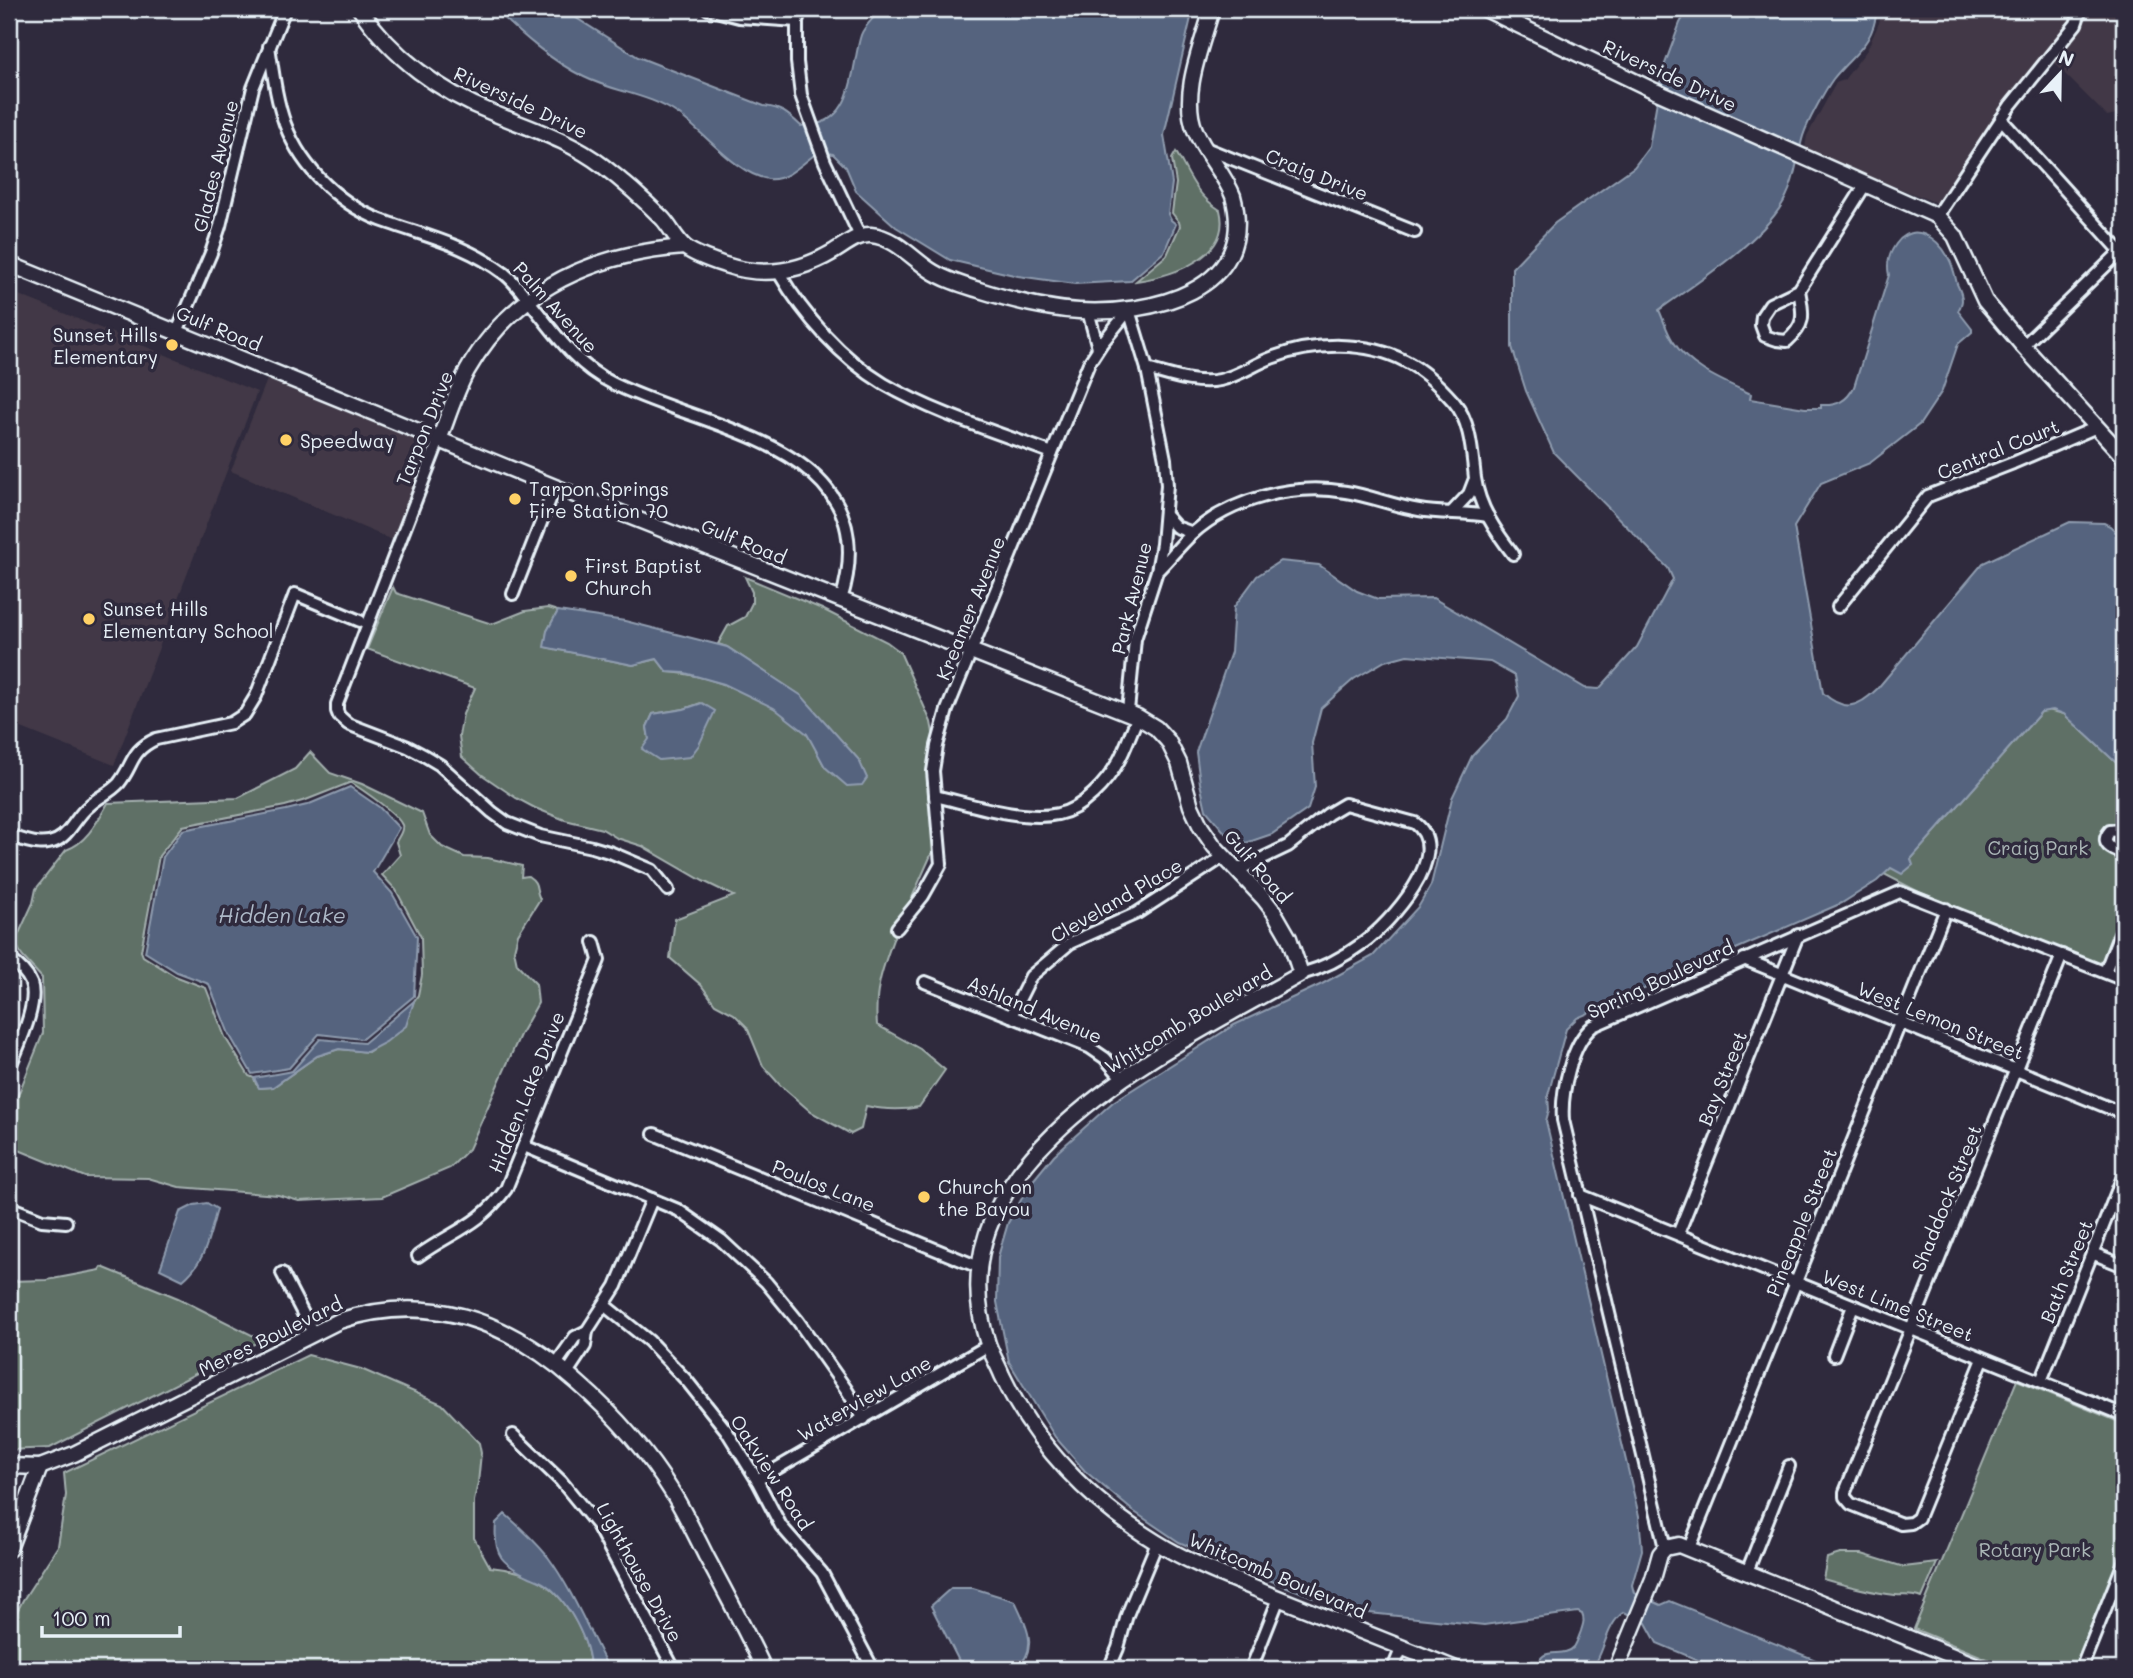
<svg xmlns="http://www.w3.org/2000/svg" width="2133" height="1678" viewBox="0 0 2133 1678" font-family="Mali,sans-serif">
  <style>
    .built { fill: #423946 }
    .green { fill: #5f6f66; stroke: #a4b0af; stroke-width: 2; fill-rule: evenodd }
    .water { fill: #54637e; stroke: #8f9caf; stroke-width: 2 }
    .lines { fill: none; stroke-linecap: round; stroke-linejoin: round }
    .minor-casing { stroke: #e8f1f8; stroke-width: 16 }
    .tertiary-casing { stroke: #e8f1f8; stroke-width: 19 }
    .minor { stroke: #2f2a3d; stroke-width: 10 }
    .tertiary { stroke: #2f2a3d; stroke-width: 14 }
    .poi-dot { fill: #ffd166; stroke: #2f2a3d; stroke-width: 2.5 }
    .labels { text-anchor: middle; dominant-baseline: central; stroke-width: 7; stroke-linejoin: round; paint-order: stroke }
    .street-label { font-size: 19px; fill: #e8f1f8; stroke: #2f2a3d }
    .poi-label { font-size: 19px; fill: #e8f1f8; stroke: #2f2a3d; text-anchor: start }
    .park-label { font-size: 19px; fill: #aab6b6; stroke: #2f2a3d }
    .water-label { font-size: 21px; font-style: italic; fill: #adb8c7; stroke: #2f2a3d }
  </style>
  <rect width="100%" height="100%" fill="#2f2a3d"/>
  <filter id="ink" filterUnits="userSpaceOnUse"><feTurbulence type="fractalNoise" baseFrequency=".0143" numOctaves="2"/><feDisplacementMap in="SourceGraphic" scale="14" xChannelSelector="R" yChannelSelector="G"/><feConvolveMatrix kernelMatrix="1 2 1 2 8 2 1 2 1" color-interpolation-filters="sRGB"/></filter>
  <g filter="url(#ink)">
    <!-- built -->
    <g class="built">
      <path d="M1883,9H2076L2072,21L2022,82L1994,119L1939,204L1861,173L1805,148L1807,136L1836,83L1844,80L1867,50L1879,23Z"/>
      <path d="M2086,9H2124V107L2116,114L2107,116L2060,69L2053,60L2079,30L2083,23Z"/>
      <path d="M9,291L257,392L114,765L9,723Z"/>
      <path d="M268,377L432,444L395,541L231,471Z"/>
    </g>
    <!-- green -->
    <g class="green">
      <path d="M1176,152C1190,176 1196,195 1220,210C1232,257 1172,276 1136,281L1167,255L1180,226L1179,222L1172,213L1176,183L1172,159Z"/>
      <path d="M745,577L822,609L887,642L900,652L931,722L934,738L928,772L929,800L935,846L907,909L890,929L895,934C883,967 874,989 877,1025L920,1049L945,1070L919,1107C900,1111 885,1110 866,1106L861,1129L851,1134L811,1112L780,1085L763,1066L747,1027L734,1014L715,1004L701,985L670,958L675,919L734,896L703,881L642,846L617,838L602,829L565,820L535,808L516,798L481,774L462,757L459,736L463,714L475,688L367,649L393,587L396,593L492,624L525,611L548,608L558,611L547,631L545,647L633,665L657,659L667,672C710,674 776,701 806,733C814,742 819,756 825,767L859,760L801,696L727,647L718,644L728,626L745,617L752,603V592ZM701,703L649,739L647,727L653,714L684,709Z"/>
      <path d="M2048,710L2064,714L2124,770V974L1921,893L1884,874L1891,867L1911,859L2041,712Z"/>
      <path d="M310,752L330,773L362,784L422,813L430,835L442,847L464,857L488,858L522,866L521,877L528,876C540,884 534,888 540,899L518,934L514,950L517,964L536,984L538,1003L520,1035L469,1149L450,1168L382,1197L299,1201L278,1195L179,1187L148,1178L85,1177L9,1146V1103L14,1105L43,1033L42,978L22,956L15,942L33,903L36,889L66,850C87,843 98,820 108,803L238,798L295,769ZM349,783H352C364,791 397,813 402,825C404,831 398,837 396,842L400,855L382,875L396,890L421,937L422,975L418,995L414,1001L405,1026L368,1052L339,1049L317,1056L273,1087L260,1088L256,1084L254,1078L249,1076L225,1037L206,988L175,976L143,956L141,951L159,856L183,826L285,806L306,800Z"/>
      <path d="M102,1267L178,1298L262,1340L50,1448L9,1450V1281L47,1280L100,1270Z"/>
      <path d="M308,1355L361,1369L442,1404L479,1443L481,1453L478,1483L474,1501V1538L490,1567C509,1569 531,1573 546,1585C569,1602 590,1641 590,1669H9V1627L23,1600L58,1546L66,1495L64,1473Z"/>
      <path d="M2017,1380L2124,1424V1546L2073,1669H2012L1914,1629Z"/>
      <path d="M1840,1554H1862L1904,1567L1937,1563L1922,1598C1913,1594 1904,1596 1895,1595C1870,1592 1847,1586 1823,1579L1827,1558Z"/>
    </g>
    <!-- water -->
    <g class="water">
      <path d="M495,9H562L638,57L764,106C782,108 788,114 801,126C808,125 816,125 823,122C855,109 852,62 861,35C864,26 875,17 881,9H1193L1164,135L1172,183L1168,214L1171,220L1176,224L1164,252L1130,281L1075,284L1018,276L950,260L896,227L856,191L846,167L833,154L818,152C803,163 787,181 768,179C737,175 703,131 678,114C649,94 614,92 584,77C551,61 521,34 495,9Z"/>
      <path d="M1688,9H1877C1873,47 1853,53 1833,79C1825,90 1807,123 1803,136C1797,156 1796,178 1786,197C1766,239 1697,282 1659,310C1664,321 1667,332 1673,341C1689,368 1725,382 1751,394L1750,399L1805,408H1821V405C1837,406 1847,401 1854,387L1889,275C1886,263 1889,254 1896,244C1913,221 1937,237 1948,257C1953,265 1955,275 1957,284C1959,288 1962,295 1962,300C1962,304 1960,307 1958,311L1972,329V332L1958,344L1942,391L1920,424L1870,463L1821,483L1794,527L1823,693C1844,712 1858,708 1877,689L1983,563L2070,522L2104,523L2110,526L2124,539V770L2064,714L2053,710L2041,712L1911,859L1913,865L1902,874L1891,868L1877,881L1842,903L1577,1018L1566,1029L1548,1095L1549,1110L1546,1121L1639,1516L1642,1550L1632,1585L1634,1593L1661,1605L1670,1601L1838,1669H1719L1657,1643L1646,1623L1624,1612C1606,1624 1605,1652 1592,1669H1538C1539,1643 1563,1660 1574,1647C1577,1643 1579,1636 1581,1631C1583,1624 1585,1621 1582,1614L1578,1612L1484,1625L1350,1611L1235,1567L1179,1542L1133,1511L1085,1471L1055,1437L1009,1362L997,1302L998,1257L1008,1223L1030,1184L1054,1155L1113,1102L1234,1025L1322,984L1373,956L1419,906L1431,885L1452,798L1472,756L1507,719L1519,696L1515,676L1490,662L1407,655L1385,661L1354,679L1321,708L1312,743L1315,787L1308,809L1272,834L1246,843L1226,834L1206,810L1200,783L1196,752L1231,652L1234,607L1257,576L1280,561L1319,565L1357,591L1378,599L1433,598L1585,688L1599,689L1637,647L1673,579L1668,568L1554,453L1526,391L1512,347V268L1555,223L1634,167L1649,147L1662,72L1680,23Z"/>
      <path d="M558,611L625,621L727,647L802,696L859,760L867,778L862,785L847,786L825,767L807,734L774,708L724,684L685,673L667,672L657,659L633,665L544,647L547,631Z"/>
      <path d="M702,703L715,711L699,745L690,757L659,760L642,749L649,739L647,727L653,714L684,709Z"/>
      <path d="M350,787L379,807L399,828L373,872L392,893L417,937L414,996L362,1039L319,1034L289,1068L252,1074L229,1034L209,984L177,972L145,952L163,857L183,830L286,810L307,805Z"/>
      <path d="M414,1001L406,1026L386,1042L367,1052L339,1049L317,1056L273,1087L259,1088L254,1078L292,1071L320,1039L364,1043Z"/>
      <path d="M207,1203L217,1209C209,1237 206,1261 183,1280L160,1269L180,1212L194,1205Z"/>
      <path d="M505,1514C520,1527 535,1541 548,1557C573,1591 589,1632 609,1669H590C590,1642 568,1600 545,1584C541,1581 535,1579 530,1577C502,1564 493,1556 496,1523Z"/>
      <path d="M951,1588H973L1015,1601C1026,1625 1040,1648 1016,1669H963L931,1606Z"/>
    </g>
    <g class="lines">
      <defs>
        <g id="minor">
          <path d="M708,9L739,17L797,21"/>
          <path d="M801,9L797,21V62L801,95L825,162L860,236"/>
          <path d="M269,46C273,72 276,99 285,124C302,170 343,208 389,223C432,238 468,246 505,274C516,283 524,295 533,306C556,335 577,366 612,383C709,432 889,445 841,600"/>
          <path d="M2001,119L2124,255"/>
          <path d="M1205,148L1415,232"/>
          <path d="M1937,216L2010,106L2076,24L2081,9"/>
          <path d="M779,273C804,316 841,358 884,384C936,414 996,432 1052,453"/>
          <path d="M1799,290C1803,314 1807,323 1787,341L1777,340L1765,336L1761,325L1762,316L1770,304L1799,290L1865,185"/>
          <path d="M1088,311L1098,348"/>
          <path d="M177,332L211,253L220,226L253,88L285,9"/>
          <path d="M2023,346L2121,251"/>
          <path d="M1147,369C1169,375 1196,385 1220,380C1239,376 1256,363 1274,357C1314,342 1367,341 1405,361C1423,370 1440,386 1454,402C1471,422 1472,453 1475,478C1479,507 1496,532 1513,554"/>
          <path d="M439,440L337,704V711L339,716L348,724L408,747L425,756L440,765L492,812L507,823L540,836L592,847L612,853L652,870L668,890"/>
          <path d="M1452,512L1469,494L1474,481"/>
          <path d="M1166,516L1176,527L1193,533"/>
          <path d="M1159,569C1170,558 1180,545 1192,534C1232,498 1294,483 1346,492C1371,496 1394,506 1419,510C1441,514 1465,512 1488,516"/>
          <path d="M513,594L555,487"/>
          <path d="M1838,607L1928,496L2013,463L2097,427"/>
          <path d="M1128,711L1135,639L1157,571L1162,544L1167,485L1165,459L1147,369L1129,310"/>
          <path d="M935,796C970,804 1023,822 1058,814C1083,809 1107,782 1118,762C1126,748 1131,731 1138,717"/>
          <path d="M2124,833L2119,830L2110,831C2099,844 2112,850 2124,853"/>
          <path d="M9,835C29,843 52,851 68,831C75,823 80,813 89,806C98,797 110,793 119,783C134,764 130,751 156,739L231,723L245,714L256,696L295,594L360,621"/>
          <path d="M1238,870L1288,846L1328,814L1345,804L1415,823C1455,853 1389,924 1363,943C1344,957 1324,968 1301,974"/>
          <path d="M897,928L923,896L941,864L933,771L937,746L947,710L1089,363L1102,343L1129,310"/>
          <path d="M9,959C18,965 27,973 31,983C39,1005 17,1048 9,1069"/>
          <path d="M1744,959L2124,1114"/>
          <path d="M2105,972L2124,923"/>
          <path d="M925,982L1089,1047L1105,1058L1123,1079"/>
          <path d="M1011,1016L1031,976L1070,943L1137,913L1223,857"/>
          <path d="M654,1134L981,1268"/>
          <path d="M524,1146L678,1210L721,1240L766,1282L798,1321L846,1389L864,1419"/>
          <path d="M1580,1195L2124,1415"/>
          <path d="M9,1207L42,1220L66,1222"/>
          <path d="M1678,1234L1798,935"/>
          <path d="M2092,1253L2124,1266"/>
          <path d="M418,1256C453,1231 479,1226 506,1189L599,960L594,942"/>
          <path d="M282,1273L313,1333"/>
          <path d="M604,1305L649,1341L687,1381L726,1430L757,1480L781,1526L822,1573L873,1669"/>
          <path d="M587,1331L616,1286L652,1199"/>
          <path d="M1834,1355L1853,1306"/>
          <path d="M1983,1359L1918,1518L1911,1523L1901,1524L1851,1504L1845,1497V1492L2062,955"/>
          <path d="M556,1364L575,1337L587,1331L585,1346L567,1373"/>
          <path d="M2041,1381L2124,1174"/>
          <path d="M513,1435L561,1481L597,1525L674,1669"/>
          <path d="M757,1480L989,1345"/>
          <path d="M1665,1548L1563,1120C1561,1093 1571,1044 1593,1026L1900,892L2124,980"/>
          <path d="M1689,1548L1946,909"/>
          <path d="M1747,1572L1789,1466"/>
          <path d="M1109,1669L1118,1648L1127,1615L1157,1543"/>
          <path d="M1251,1669L1279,1598"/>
          <path d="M1393,1669L1402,1647"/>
          <path d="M2081,1669L2124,1562"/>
        </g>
        <g id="tertiary">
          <path d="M360,9C392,57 440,92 493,113C531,129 569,140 603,166C624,182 644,200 663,219C671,228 677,241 686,248C697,256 713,261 725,265C764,278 799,272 833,252C845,245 857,234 871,235C894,237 912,258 930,270C945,280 963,285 979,290C1011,300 1045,309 1079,311C1149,315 1259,292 1233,196C1224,173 1205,154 1195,130C1180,95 1202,45 1212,9"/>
          <path d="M1485,9L1655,91L1937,216L1955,236L1985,301L2023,346L2124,457"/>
          <path d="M9,264L555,487L1138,717L1156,728L1168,741L1179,763L1191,806L1201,827L1214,846L1264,899L1274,912L1289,938L1301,974C1173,1047 926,1158 988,1344C992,1355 998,1365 1002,1375C1035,1445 1090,1502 1156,1542C1191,1564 1230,1578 1268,1594C1330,1619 1393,1644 1456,1669"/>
          <path d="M439,440C448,417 455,393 467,371C514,288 593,254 684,247"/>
          <path d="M9,1466L40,1467L74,1454L339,1321C430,1291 509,1321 578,1383C615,1415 648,1453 674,1495C686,1515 696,1536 706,1556C726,1593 746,1631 764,1669"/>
          <path d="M9,1549L40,1467"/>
          <path d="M1616,1669L1653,1579L1660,1554L1665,1548L1679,1545L1985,1669"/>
        </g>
      </defs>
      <!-- minor casing -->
      <use href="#minor" class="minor-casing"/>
      <!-- tertiary casing -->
      <use href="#tertiary" class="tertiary-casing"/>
      <!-- minor -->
      <use href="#minor" class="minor"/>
      <!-- tertiary -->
      <use href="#tertiary" class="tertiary"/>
    </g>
  </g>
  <!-- markers -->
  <g class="poi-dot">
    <circle cx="172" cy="345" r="7"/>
    <circle cx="286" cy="440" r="7"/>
    <circle cx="515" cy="499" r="7"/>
    <circle cx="571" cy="576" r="7"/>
    <circle cx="89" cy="619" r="7"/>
    <circle cx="924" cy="1197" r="7"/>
  </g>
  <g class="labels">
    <!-- street labels -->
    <g class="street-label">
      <text transform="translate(1670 75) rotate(25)">Riverside Drive</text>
      <text transform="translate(521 102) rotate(25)">Riverside Drive</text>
      <text transform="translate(215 166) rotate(-76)">Glades Avenue</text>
      <text transform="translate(1317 174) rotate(22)">Craig Drive</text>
      <text transform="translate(556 307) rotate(48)">Palm Avenue</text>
      <text transform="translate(219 328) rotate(22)">Gulf Road</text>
      <text transform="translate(424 428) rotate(-68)">Tarpon Drive</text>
      <text transform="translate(1998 449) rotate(-22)">Central Court</text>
      <text transform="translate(744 541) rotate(22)">Gulf Road</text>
      <text transform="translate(1131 598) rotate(-76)">Park Avenue</text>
      <text transform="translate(970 608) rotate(-68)">Kreamer Avenue</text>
      <text transform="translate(1258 866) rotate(49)">Gulf Road</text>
      <text transform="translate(1116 900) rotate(-30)">Cleveland Place</text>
      <text transform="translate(1660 979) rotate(-25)">Spring Boulevard</text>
      <text transform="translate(1035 1009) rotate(23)">Ashland Avenue</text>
      <text transform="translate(1188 1019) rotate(-31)">Whitcomb Boulevard</text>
      <text transform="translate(1941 1020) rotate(22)">West Lemon Street</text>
      <text transform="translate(1722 1078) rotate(-68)">Bay Street</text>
      <text transform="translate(526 1092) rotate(-68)">Hidden Lake Drive</text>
      <text transform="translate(824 1185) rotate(22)">Poulos Lane</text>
      <text transform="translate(1946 1198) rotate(-68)">Shaddock Street</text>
      <text transform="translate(1801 1222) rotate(-68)">Pineapple Street</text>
      <text transform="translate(2066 1271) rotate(-68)">Bath Street</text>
      <text transform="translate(1898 1305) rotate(22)">West Lime Street</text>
      <text transform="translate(270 1336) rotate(-26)">Meres Boulevard</text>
      <text transform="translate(864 1398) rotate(-30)">Waterview Lane</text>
      <text transform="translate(772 1472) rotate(57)">Oakview Road</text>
      <text transform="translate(640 1572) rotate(61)">Lighthouse Drive</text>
      <text transform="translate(1278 1575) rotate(23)">Whitcomb Boulevard</text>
    </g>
    <!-- poi labels -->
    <g class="poi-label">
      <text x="158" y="334" text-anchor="end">Sunset Hills<tspan x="158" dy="22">Elementary</tspan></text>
      <text x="300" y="440">Speedway</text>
      <text x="529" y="488">Tarpon Springs<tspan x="529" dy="22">Fire Station 70</tspan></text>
      <text x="585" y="565">First Baptist<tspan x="585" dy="22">Church</tspan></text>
      <text x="103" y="608">Sunset Hills<tspan x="103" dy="22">Elementary School</tspan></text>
      <text x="938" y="1186">Church on<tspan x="938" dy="22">the Bayou</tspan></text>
    </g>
    <!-- park labels -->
    <g class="park-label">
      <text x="2038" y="847">Craig Park</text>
      <text x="2035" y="1549">Rotary Park</text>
    </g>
    <!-- water labels -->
    <g class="water-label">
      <text x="282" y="914">Hidden Lake</text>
    </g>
  </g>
  <!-- margin -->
  <rect width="2133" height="1678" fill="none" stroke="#2f2a3d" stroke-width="35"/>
  <rect x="18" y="18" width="2098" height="1643" fill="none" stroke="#e8f1f8" stroke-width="2.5" filter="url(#ink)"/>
  <!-- north arrow -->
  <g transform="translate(2060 74) rotate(22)" stroke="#2f2a3d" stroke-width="5" paint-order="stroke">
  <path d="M0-5L12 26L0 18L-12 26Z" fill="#e8f1f8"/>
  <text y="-10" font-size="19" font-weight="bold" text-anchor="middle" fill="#e8f1f8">N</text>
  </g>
  <!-- scale -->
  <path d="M42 1626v10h138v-10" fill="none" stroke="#e8f1f8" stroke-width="3.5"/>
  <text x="52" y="1626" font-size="21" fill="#e8f1f8" stroke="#2f2a3d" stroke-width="5" paint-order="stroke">100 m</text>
</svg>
